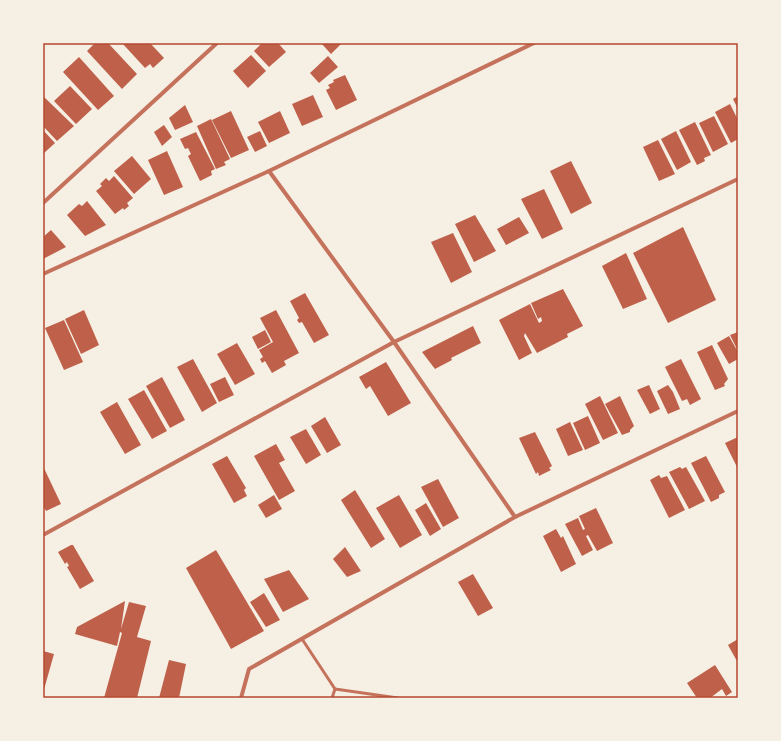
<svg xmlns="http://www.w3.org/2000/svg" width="781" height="741" viewBox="0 0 781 741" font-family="'Fira Sans',sans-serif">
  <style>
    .building { fill: #bf614a }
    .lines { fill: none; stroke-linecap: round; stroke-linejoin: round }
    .service { stroke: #c5725c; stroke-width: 3 }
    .minor { stroke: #c5725c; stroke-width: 4 }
    .neatline { fill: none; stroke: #b5482f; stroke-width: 1.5 }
  </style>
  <rect width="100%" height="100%" fill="#f6efe4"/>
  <!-- building -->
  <g class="building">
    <path d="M95,43H108L137,74L122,89L87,51Z"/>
    <path d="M122,43H150L164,58L153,68L150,64L145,68Z"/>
    <path d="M262,43H278L286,52L269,67L254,51Z"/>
    <path d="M321,43H342L331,54Z"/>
    <path d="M251,55L266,71L248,88L233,71Z"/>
    <path d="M328,56L338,67L319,83L310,73Z"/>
    <path d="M79,57L114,96L98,110L63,72Z"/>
    <path d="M345,75L357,100L336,110L326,90L330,88L328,85L334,82L333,80Z"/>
    <path d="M70,86L92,109L76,124L54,101Z"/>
    <path d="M313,95L323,117L302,126L292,104Z"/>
    <path d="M738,96V109L733,99Z"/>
    <path d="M44,97L74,126L57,141L43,126Z"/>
    <path d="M730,104L738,120V139L731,143L715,112Z"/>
    <path d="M185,105L193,122L175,130L169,118Z"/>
    <path d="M231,111L249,150L231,158L212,120Z"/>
    <path d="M280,111L290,133L269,143L258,122Z"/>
    <path d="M714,116L728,144L713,152L699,123Z"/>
    <path d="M211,119L230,159L224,162L226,165L216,169L197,126Z"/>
    <path d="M695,122L711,155L704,158L705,161L697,165L679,130Z"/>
    <path d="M164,125L172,137L162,146L154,132Z"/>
    <path d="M43,130L55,143L43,154Z"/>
    <path d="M260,131L267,146L255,152L247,137Z"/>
    <path d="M676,131L691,162L677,170L661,139Z"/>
    <path d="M196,132L215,169L211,171L212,175L200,181L188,156L191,154L188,148L185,149L180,139Z"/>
    <path d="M658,140L675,174L659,181L643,147Z"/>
    <path d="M167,151L183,187L164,195L148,160Z"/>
    <path d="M132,156L151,179L134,194L114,171Z"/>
    <path d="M571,161L592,203L571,214L550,171Z"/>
    <path d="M114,176L133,198L127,203L129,206L124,210L123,208L115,214L96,191L102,186L100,184L106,178L109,181Z"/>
    <path d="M544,189L563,229L542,239L521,199Z"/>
    <path d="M87,201L106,225L85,236L67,215L79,204L82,206Z"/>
    <path d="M475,215L496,251L474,262L455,224Z"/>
    <path d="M519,217L529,233L506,245L497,229Z"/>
    <path d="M683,227L716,300L668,323L633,253Z"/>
    <path d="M51,230L66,247L43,259V237Z"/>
    <path d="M453,233L472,272L451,283L431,242Z"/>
    <path d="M626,253L647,299L623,309L602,266Z"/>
    <path d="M563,289L583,326L567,334L568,337L537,353L525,333L524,336L532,353L519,360L499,320L530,304L539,323L542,321L541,317L538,319L531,303Z"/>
    <path d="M305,293L329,335L314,343L302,322L299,323L297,320L299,318L290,301Z"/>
    <path d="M84,310L99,345L81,354L65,319Z"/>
    <path d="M276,310L299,353L284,361L286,365L272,373L265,361L262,363L260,359L263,357L259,350L273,342L260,318Z"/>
    <path d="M64,320L83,362L64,370L45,328Z"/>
    <path d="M473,326L481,343L451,358L452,360L435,369L422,352Z"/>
    <path d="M265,330L271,342L258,349L252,337Z"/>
    <path d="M738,332V351L730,335Z"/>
    <path d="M729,336L738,352V359L729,364L717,343Z"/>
    <path d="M237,343L255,374L235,385L217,354Z"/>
    <path d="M712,345L728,379L724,384L725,386L715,390L697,352Z"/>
    <path d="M193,359L217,403L202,412L177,367Z"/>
    <path d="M681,359L701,399L690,405L687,399L682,401L665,367Z"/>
    <path d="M386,362L411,403L388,416L370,386L366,389L359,377Z"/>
    <path d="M162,377L185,420L170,428L146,386Z"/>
    <path d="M225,377L234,395L219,402L210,384Z"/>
    <path d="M649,385L660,409L650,414L637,390Z"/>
    <path d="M668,385L673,392L680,409L668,414L657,391Z"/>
    <path d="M144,390L167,431L152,439L128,399Z"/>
    <path d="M600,396L618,433L603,440L585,404Z"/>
    <path d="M620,396L634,426L630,430V432L622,435L605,404Z"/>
    <path d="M117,402L141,445L125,454L100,412Z"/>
    <path d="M588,416L600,443L585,450L573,423Z"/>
    <path d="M325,417L341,445L327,453L311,426Z"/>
    <path d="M570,422L583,450L568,456L556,429Z"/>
    <path d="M306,429L321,455L306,464L290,437Z"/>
    <path d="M535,432L552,466L549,468L551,470L539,476L538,472L536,474L519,438Z"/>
    <path d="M738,437V469L725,443Z"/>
    <path d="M276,444L285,460L279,463L295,491L279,500L254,456Z"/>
    <path d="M227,456L246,488L244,490L247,496L234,503L212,464Z"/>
    <path d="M706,456L725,492L719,495V498L711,502L691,463Z"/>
    <path d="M43,466L61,504L46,511L43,505Z"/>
    <path d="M680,467L682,469L686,467L705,501L689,509L669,472Z"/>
    <path d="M659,475L661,478L667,476L685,510L669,518L650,480Z"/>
    <path d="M438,479L459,518L443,527L421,487Z"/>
    <path d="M355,490L385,539L371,548L341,500Z"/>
    <path d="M274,495L282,509L266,518L258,505Z"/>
    <path d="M399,495L422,535L400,548L376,508Z"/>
    <path d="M426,503L441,529L430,536L415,510Z"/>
    <path d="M596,508L613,543L597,551L588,535L586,536L593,550L582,556L565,524L578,518L583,530L585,529L579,516Z"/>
    <path d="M556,529L561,538L563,536L576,564L561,572L543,536Z"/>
    <path d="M71,545H73L94,581L80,589L67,567L69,566L67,562L65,564L58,552Z"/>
    <path d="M345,547L361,571L347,577L333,559Z"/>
    <path d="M216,550L264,631L231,649L186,568Z"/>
    <path d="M289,570L309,599L283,612L264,579Z"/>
    <path d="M473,574L493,608L478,616L458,582Z"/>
    <path d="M264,593L280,620L266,627L250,602Z"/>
    <path d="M125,601L121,629L129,602L146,606L137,637L151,641L137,698H104L122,633L120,632L117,646L75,634L77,627Z"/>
    <path d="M738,639V663L728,645Z"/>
    <path d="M43,651L54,654L43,693Z"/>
    <path d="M169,660L186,664L179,698H159Z"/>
    <path d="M715,665L732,692L726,696L722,689L710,698H697L687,683Z"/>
  </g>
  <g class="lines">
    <!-- service -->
    <g class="service">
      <path d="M302,639L335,689"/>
      <path d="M332,698L335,689L398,698"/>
    </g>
    <!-- minor -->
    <g class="minor">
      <path d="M269,171L394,342L515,517"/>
      <path d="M43,203L217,43"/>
      <path d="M43,274L269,171L534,43"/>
      <path d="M43,535L394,342L738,179"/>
      <path d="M241,698L249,669L515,517L738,411"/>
    </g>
  </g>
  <!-- border -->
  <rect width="781" height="741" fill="none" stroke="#f6efe4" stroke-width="88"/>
  <rect x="44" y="44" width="693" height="653" class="neatline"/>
</svg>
